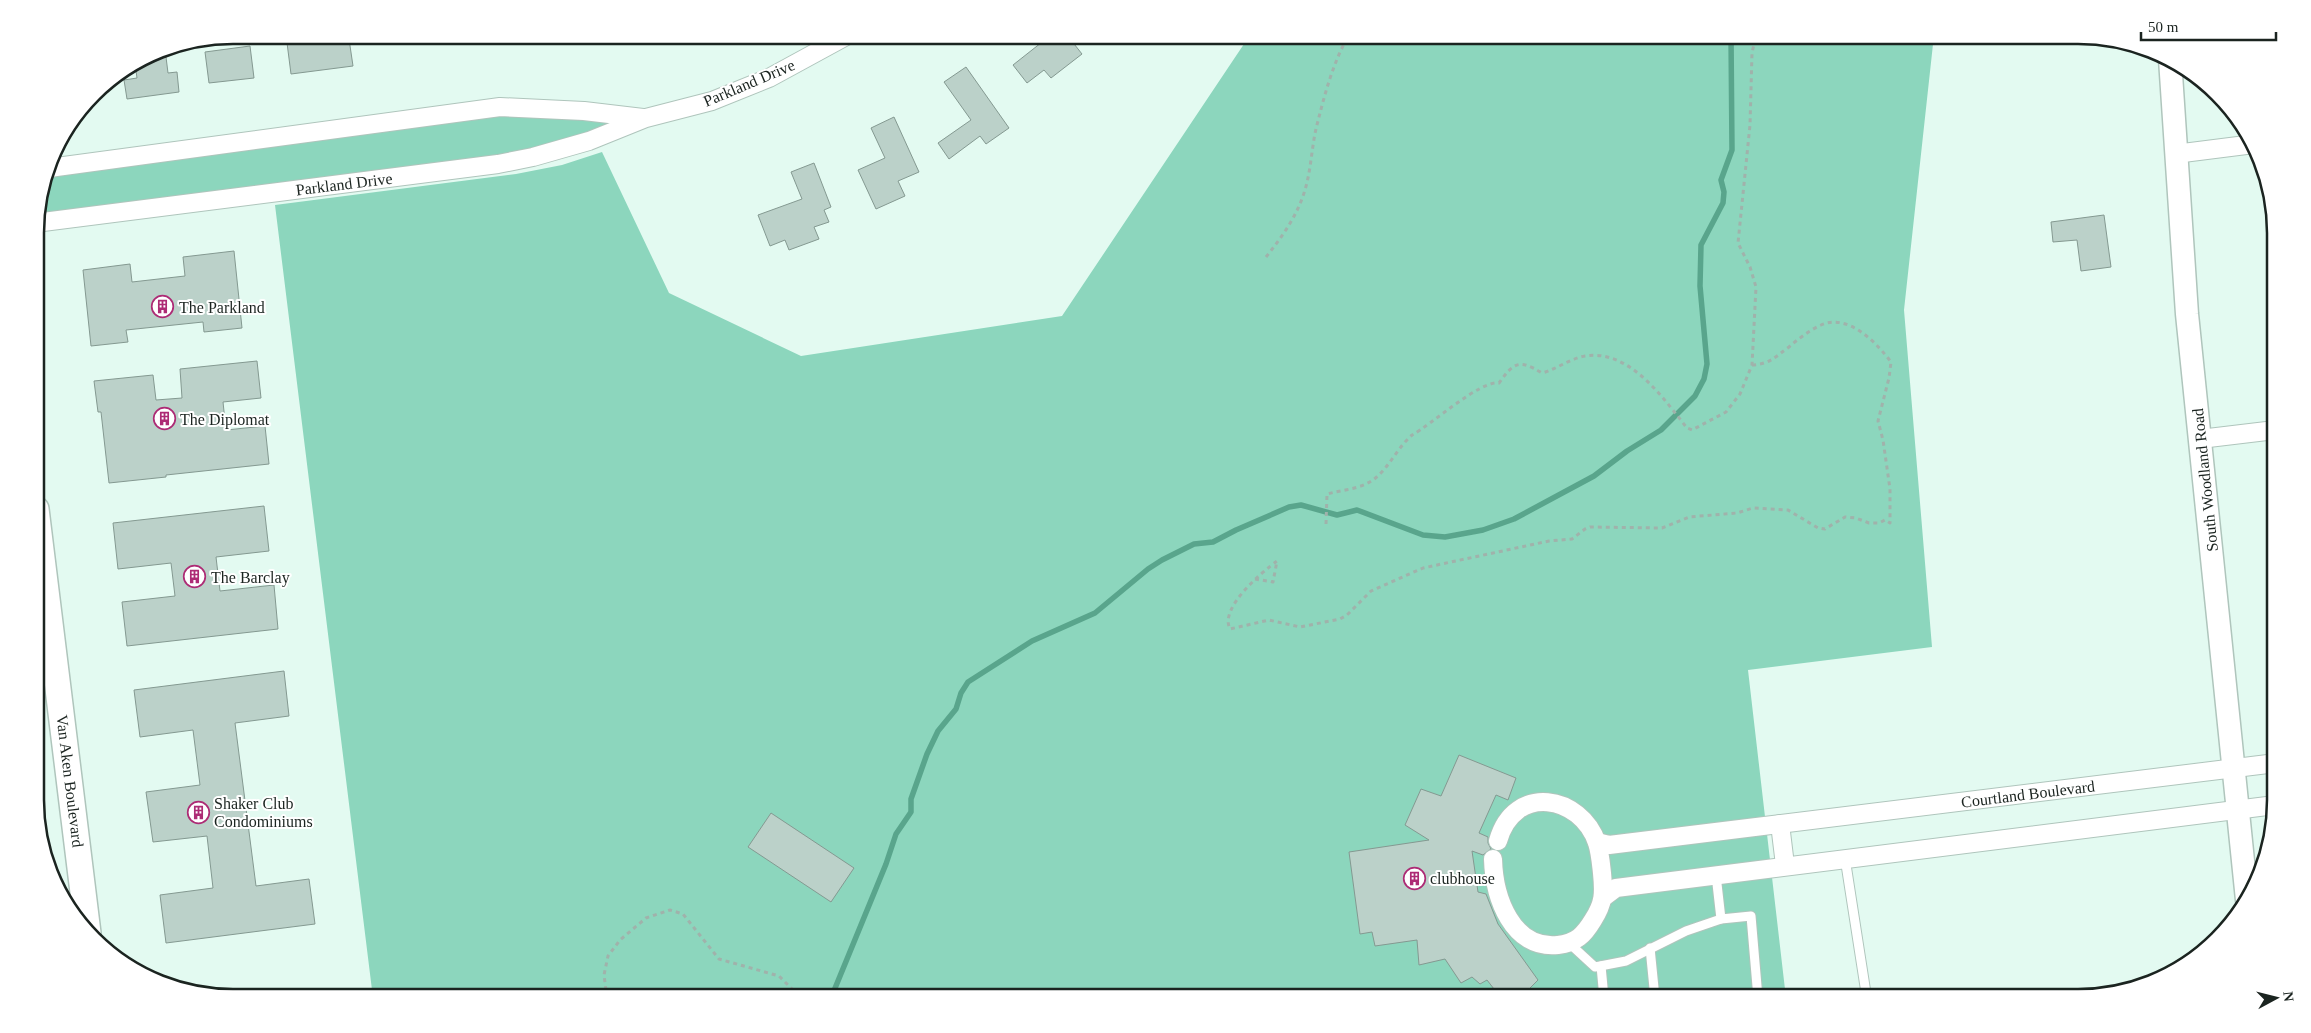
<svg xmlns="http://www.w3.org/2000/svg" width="2311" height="1033" viewBox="0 0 2311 1033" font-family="'Times New Roman',serif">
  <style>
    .green { fill: #8cd6bd }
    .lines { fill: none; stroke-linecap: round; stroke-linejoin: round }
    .stream { stroke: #59a58c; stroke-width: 5.5 }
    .building { fill: #bbd1c9; stroke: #849991 }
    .service-casing { stroke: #afc5bc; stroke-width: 11 }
    .minor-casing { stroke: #afc5bc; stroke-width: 20 }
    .tertiary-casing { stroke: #afc5bc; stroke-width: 25 }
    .secondary-casing { stroke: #afc5bc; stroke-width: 28 }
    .path { stroke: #a0b2ab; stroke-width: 3; stroke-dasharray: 4 4; stroke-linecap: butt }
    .service { stroke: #fff; stroke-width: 9 }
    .minor { stroke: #fff; stroke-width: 18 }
    .tertiary { stroke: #fff; stroke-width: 22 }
    .secondary { stroke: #fff; stroke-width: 25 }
    .tram { stroke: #313c37; stroke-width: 1 }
    .labels { text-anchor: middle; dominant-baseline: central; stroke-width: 4; stroke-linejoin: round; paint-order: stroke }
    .street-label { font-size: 16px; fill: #1b2420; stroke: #fff }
    .poi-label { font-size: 16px; fill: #1b2420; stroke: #fff; text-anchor: start }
    .rim { fill: none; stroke: #1b2420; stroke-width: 2.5 }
  </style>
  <rect width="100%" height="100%" fill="#e3faf1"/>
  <!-- green -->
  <g class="green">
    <path d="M1250,35H1934L1904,310L1932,647L1748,670L1786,998H373L275,205L516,174L562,165L602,152L669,293L801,356L1062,316Z"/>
    <path d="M500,107L646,118L533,156L35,220L49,168Z"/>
  </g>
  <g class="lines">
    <!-- stream -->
    <path class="stream" d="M831,998L886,864L896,834L911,812V799L927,754L938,731L956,709L961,693L968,682L1032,641L1095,613L1148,569L1162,560L1194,544L1213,542L1236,530L1289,507L1301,505L1337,515L1357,510L1423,535L1445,537L1483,530L1514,519L1594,476L1627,451L1661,430L1695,396L1704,379L1707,364L1700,286L1701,245L1723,203L1724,192L1721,180L1732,150L1731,35"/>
  </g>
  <!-- building -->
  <g class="building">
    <path d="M286,35H307V38L332,35L333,41L349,39L353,66L291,74Z"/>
    <path d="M1051,35H1067L1082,54L1051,78L1044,70L1027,83L1013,65Z"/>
    <path d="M250,46L254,78L209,83L205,52Z"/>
    <path d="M166,57L168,73L177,72L179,92L127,99L124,80L137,78L135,64L140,60Z"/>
    <path d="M966,67L1009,128L986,144L980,136L949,159L938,143L971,120L944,82Z"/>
    <path d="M894,117L919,172L898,181L905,196L876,209L858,170L885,158L871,128Z"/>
    <path d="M814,163L831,207L824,210L829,222L814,227L819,239L789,250L785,240L770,246L758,215L802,199L791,172Z"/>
    <path d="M2104,215L2111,267L2081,271L2077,240L2053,242L2051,222Z"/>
    <path d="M234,251L242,328L204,332L203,322L126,330L128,342L91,346L83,270L130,264L132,282L185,276L183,257Z"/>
    <path d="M257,361L261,398L223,402L226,430L265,426L269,464L166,475V477L109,483L101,412H98L94,381L153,375L156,400L182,398L180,369Z"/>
    <path d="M264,506L269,551L216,557L220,591L274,585L278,629L127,646L122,602L175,596L171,563L118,569L113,523Z"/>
    <path d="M284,671L289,716L235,723L256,886L309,879L315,924L166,943L160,895L213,888L207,836L153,842L146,792L200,785L193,730L140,737L134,690Z"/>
    <path d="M1459,755L1516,778L1508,800L1496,795L1479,833L1488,837V843L1491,849L1483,855L1472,851L1478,892L1486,894L1498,924L1538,980L1520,998H1501L1487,980L1480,984L1472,977L1461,983L1445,959L1419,965L1417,940L1375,946L1372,932L1360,934L1349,852L1429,840L1405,825L1421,789L1441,796Z"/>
    <path d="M771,813L854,868L831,902L748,847Z"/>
  </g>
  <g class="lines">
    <defs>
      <g id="service">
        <path d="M1845,858L1866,993"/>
        <path d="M1721,919L1751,916L1758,998"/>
        <path d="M1570,944L1595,967L1626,961L1686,931L1721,919L1716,875"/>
        <path d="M1650,948L1655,998"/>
        <path d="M1601,966L1604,998"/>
      </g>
      <g id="minor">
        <path d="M2175,154L2254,144"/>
        <path d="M49,168L500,107L584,111L643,118"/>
        <path d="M35,223L498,164L533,157L589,141L646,118L712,101L769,78L848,35"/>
        <path d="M2200,439L2275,430"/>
        <path d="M1780,824L1785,865"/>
        <path d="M1597,842L1609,845L2276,763"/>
        <path d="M1493,859C1494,897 1512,950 1558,945C1576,943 1584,935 1593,920C1604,903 1604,893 1602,873C1601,864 1600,852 1597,843C1581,795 1514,783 1498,841"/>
        <path d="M1604,897L1616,888L2275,805"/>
      </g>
      <path id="tertiary" d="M2170,59L2187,314L2247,900"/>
      <path id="secondary" d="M36,509L88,933"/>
    </defs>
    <!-- service casing -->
    <use href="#service" class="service-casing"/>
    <!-- minor casing -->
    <use href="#minor" class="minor-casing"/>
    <!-- tertiary casing -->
    <use href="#tertiary" class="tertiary-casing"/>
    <!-- secondary casing -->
    <use href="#secondary" class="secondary-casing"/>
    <!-- path -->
    <g class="path">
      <path d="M1266,257C1281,238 1295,219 1303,196C1312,171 1311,145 1318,121C1325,93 1334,60 1349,35"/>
      <path d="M1326,524L1327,494C1342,490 1360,489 1373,480C1389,468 1397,448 1412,435C1431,425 1480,380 1499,383C1514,362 1519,359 1542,373C1557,369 1569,359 1585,356C1630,349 1663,398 1687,428L1692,430L1726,412L1740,394L1752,365L1756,287L1750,267L1738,243L1750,125L1752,53L1756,35"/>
      <path d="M1255,579L1273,582L1277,561C1262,572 1219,608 1230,629L1269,620L1300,627L1340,619L1347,615L1371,591L1423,568L1549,541L1572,539L1585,529L1590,527L1662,528L1689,517L1737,513L1753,508L1788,510L1818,528L1825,529L1845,517L1856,518L1869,523H1879L1885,520L1890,523V489L1883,440L1878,421L1889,378L1891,362C1876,342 1848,313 1821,325C1810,330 1798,339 1789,347C1775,357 1770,364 1752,365"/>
      <path d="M607,998L604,975L608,956L620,940L646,918L670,910L683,914L719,959L779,976L801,998"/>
    </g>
    <!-- service -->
    <use href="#service" class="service"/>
    <!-- minor -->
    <use href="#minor" class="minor"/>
    <!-- tertiary -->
    <use href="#tertiary" class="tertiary"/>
    <!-- secondary -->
    <use href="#secondary" class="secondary"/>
    <!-- tram -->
    <path class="tram" d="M37,822L38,830"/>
  </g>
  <!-- icons -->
  <defs>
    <symbol id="building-ring" viewBox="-11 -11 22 22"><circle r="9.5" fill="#fff" stroke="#ad2b75" stroke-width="1.5"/><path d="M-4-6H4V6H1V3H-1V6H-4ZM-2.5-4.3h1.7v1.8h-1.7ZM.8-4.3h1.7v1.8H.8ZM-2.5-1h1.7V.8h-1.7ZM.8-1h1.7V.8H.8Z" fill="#ad2b75"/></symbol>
  </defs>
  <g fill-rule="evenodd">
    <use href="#building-ring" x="150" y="294" width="25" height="25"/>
    <use href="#building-ring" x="152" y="406" width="25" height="25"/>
    <use href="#building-ring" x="182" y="564" width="25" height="25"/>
    <use href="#building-ring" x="186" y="800" width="25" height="25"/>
    <use href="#building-ring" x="1402" y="866" width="25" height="25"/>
  </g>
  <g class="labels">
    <!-- street labels -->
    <g class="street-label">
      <text transform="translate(749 83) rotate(-23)">Parkland Drive</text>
      <text transform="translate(344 184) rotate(-7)">Parkland Drive</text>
      <text transform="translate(2205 480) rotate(-96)">South Woodland Road</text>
      <text transform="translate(70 781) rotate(83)">Van Aken Boulevard</text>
      <text transform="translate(2028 794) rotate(-7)">Courtland Boulevard</text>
    </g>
    <!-- poi labels -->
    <g class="poi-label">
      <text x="179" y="307">The Parkland</text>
      <text x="180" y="419">The Diplomat</text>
      <text x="211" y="577">The Barclay</text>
      <text x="214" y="803">Shaker Club<tspan x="214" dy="18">Condominiums</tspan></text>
      <text x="1430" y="878">clubhouse</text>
    </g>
  </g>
  <!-- crop -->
  <path d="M0 0H2311V1033H0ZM233 44H2078A189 189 0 0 1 2267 233V800A189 189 0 0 1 2078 989H233A189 189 0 0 1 44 800V233A189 189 0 0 1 233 44Z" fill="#fff" fill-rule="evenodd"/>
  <path class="rim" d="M233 44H2078A189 189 0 0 1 2267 233V800A189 189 0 0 1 2078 989H233A189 189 0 0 1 44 800V233A189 189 0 0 1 233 44Z"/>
  <!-- north arrow -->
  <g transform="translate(2276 998) rotate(83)" stroke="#ffffff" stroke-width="4" paint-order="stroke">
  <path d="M0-4L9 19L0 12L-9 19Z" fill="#1b2420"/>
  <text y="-8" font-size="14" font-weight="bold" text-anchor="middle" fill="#1b2420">N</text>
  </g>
  <!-- scale -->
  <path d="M2141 32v8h135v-8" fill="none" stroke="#1b2420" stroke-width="2.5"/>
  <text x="2148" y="32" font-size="15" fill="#1b2420" stroke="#ffffff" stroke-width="4" paint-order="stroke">50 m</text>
</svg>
